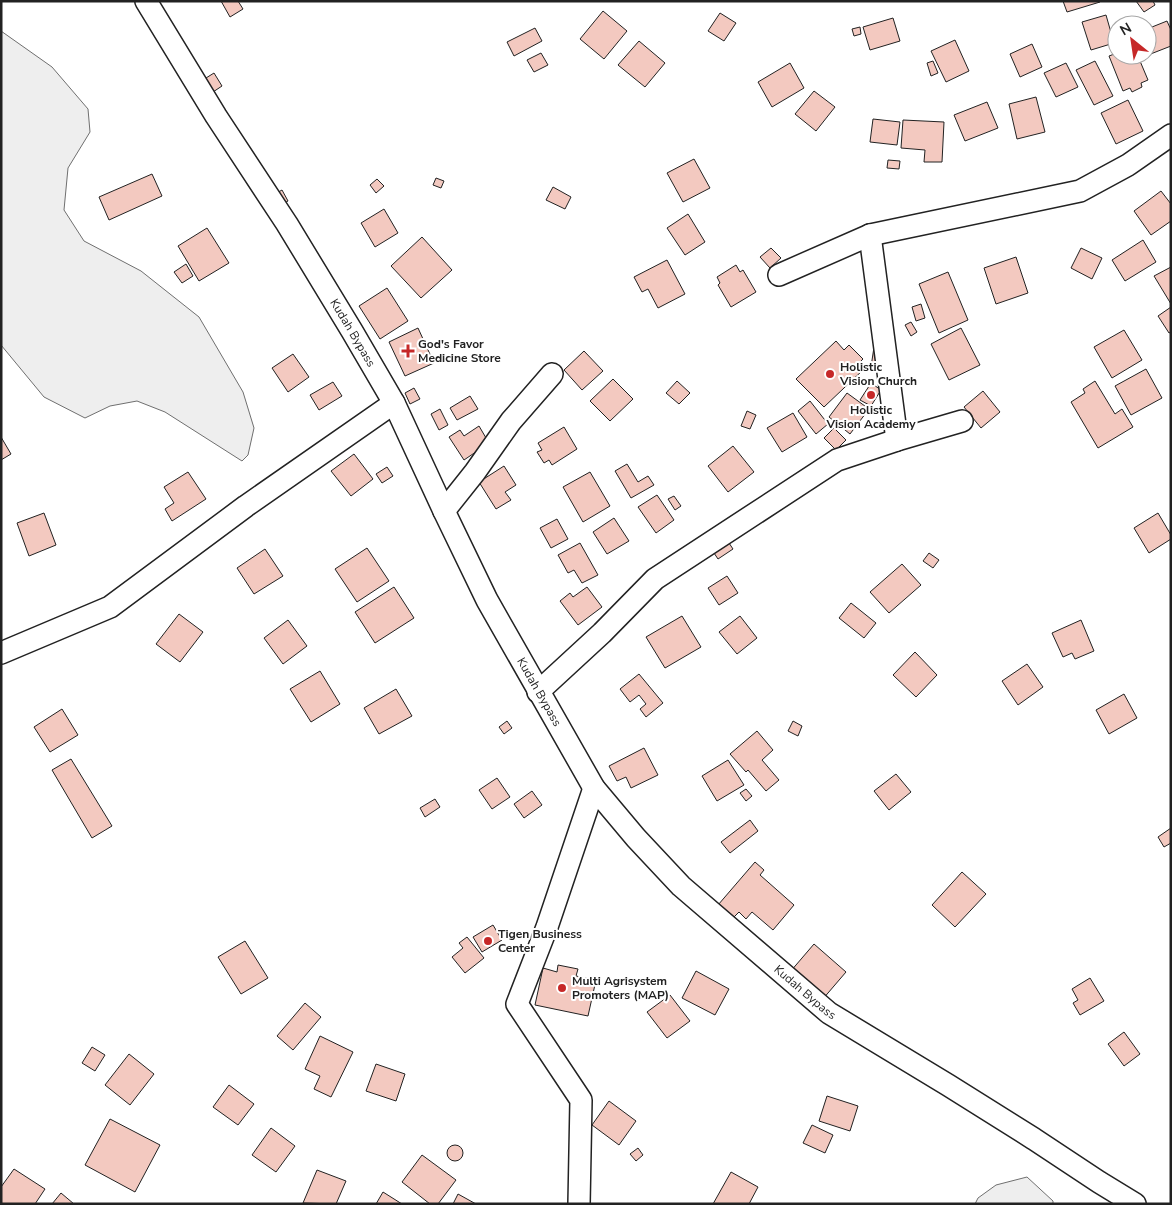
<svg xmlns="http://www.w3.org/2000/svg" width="1172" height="1205" viewBox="0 0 1172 1205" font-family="'Nunito Sans',sans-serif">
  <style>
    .green { fill: #eee; stroke: #6f6f6f }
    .building { fill: #f3c9c0; stroke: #222 }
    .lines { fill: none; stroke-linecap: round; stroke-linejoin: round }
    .minor-casing { stroke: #222; stroke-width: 24 }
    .minor { stroke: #fff; stroke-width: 21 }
    .poi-dot { fill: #c62828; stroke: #fff; stroke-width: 2 }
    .labels { text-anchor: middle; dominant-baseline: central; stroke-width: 4; stroke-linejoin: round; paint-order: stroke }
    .street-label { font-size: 12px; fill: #222; stroke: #fff }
    .poi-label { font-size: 12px; font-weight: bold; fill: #222; stroke: #fff; text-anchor: start }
  </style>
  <rect width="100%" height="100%" fill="#fff"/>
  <!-- green -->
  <g class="green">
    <path d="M1,31L52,67L88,109L90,132L68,168L64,210L84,241L141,271L199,317L243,392L254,428L248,455L242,461L165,412L137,401L110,406L85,418L44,397L1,345Z"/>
    <path d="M1027,1177L1053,1201V1204H975L978,1198L996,1185Z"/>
  </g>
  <!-- building -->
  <g class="building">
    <path d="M221,1H238L243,9L230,17Z"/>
    <path d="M1063,1H1100V2L1067,12Z"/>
    <path d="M1136,1H1153L1155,5L1144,12Z"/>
    <path d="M603,11L627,31L604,59L580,39Z"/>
    <path d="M720,13L736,23L724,41L708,31Z"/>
    <path d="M1106,15L1114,43L1091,50L1082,22Z"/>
    <path d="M893,18L900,41L870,50L863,27Z"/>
    <path d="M1167,21L1171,30V46L1148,55L1147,52V29Z"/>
    <path d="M860,27L861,34L854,36L852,29Z"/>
    <path d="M535,28L542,41L514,56L507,42Z"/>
    <path d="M955,40L969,71L946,82L931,51Z"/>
    <path d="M639,41L665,63L645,87L618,65Z"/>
    <path d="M1032,44L1042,67L1020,77L1010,54Z"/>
    <path d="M541,53L548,65L534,72L527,60Z"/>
    <path d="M1117,53V55H1144L1146,59L1140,61L1148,80L1141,83L1142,87L1132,92L1130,88L1123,91L1109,56Z"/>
    <path d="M933,61L938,73L931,76L927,63Z"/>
    <path d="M1095,61L1113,96L1094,105L1076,70Z"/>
    <path d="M790,63L804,88L772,107L758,82Z"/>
    <path d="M1066,63L1078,87L1056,97L1044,73Z"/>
    <path d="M214,73L222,86L207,96L198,83Z"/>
    <path d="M814,91L835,107L816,131L795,114Z"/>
    <path d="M1036,97L1045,132L1017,139L1009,104Z"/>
    <path d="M1128,100L1143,131L1116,144L1101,113Z"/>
    <path d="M987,102L998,128L965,141L954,115Z"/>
    <path d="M873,119L900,122L897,145L870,142Z"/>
    <path d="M903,120L944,122L942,162H924L925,150L901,148Z"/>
    <path d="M694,159L710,188L683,202L667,173Z"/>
    <path d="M888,160L900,161L899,169L887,168Z"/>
    <path d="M152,174L162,196L109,220L99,197Z"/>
    <path d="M436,178L444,181L441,188L433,185Z"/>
    <path d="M377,179L384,186L376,193L370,185Z"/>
    <path d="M553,187L571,197L565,209L546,200Z"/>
    <path d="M282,190L288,201L279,206L273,195Z"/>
    <path d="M1161,191L1171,204V221L1151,235L1134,211Z"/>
    <path d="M384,209L398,233L375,247L361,223Z"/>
    <path d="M688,214L705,242L685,255L667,228Z"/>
    <path d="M207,228L229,263L199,281L178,246Z"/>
    <path d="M422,237L452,270L421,298L391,266Z"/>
    <path d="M1143,240L1156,262L1125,281L1112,260Z"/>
    <path d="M771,248L781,258L770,268L760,257Z"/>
    <path d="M1081,248L1102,258L1092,279L1071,268Z"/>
    <path d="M1016,257L1028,293L996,304L984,268Z"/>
    <path d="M667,260L685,294L658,308L648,289L642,292L634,277Z"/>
    <path d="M186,264L193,276L182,283L174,272Z"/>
    <path d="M736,265L740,272L743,270L756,292L731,307L718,285L720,283L717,277Z"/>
    <path d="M1171,267V304L1154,276Z"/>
    <path d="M948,272L968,320L939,333L919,284Z"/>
    <path d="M387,288L408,321L380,339L359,306Z"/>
    <path d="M921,304L925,318L916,321L912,307Z"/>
    <path d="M1171,307V332L1169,333L1158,316Z"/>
    <path d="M911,322L917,332L911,336L905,325Z"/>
    <path d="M418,328L434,363L405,376L389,342Z"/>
    <path d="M961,328L980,365L949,380L931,344Z"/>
    <path d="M1124,330L1142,360L1112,378L1094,347Z"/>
    <path d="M836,341L844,350L849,345L863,359L858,364L864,369L824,407L796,379Z"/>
    <path d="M874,347L880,368L871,367Z"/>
    <path d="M584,351L603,371L582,390L564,370Z"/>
    <path d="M293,354L309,377L288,392L272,368Z"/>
    <path d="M1146,369L1162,398L1131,415L1115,386Z"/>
    <path d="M613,379L633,399L610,421L590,401Z"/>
    <path d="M677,381L690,393L679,404L666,393Z"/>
    <path d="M1095,381L1115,414L1122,409L1133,427L1098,448L1071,402L1085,393L1083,389Z"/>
    <path d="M333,382L342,396L319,410L310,395Z"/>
    <path d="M871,383L881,390L871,406L860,400Z"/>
    <path d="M414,388L420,399L410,404L405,393Z"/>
    <path d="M983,391L1000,412L981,428L964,407Z"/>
    <path d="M847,393L869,409L850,434L829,417Z"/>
    <path d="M470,396L478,409L457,420L450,408Z"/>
    <path d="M810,401L828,424L816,434L798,411Z"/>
    <path d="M440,409L448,425L439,430L431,414Z"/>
    <path d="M747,411L756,415L750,429L741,426Z"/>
    <path d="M793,413L807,437L782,452L767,428Z"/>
    <path d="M479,426L489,443L464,460L449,437L460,430L464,436Z"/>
    <path d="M564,427L577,449L552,465L549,460L544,463L537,452L542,450L538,443Z"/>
    <path d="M834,428L846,440L836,450L824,438Z"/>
    <path d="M1,437L11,454L1,460Z"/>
    <path d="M733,446L754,472L728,492L708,466Z"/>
    <path d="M354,454L373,479L351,496L331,471Z"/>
    <path d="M627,464L638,482L648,476L654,485L631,498L615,471Z"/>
    <path d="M504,466L516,485L505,492L511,500L496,509L479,482Z"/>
    <path d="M387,467L393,476L382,483L376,474Z"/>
    <path d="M188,472L206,499L172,521L165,509L174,503L164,487Z"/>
    <path d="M590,472L610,506L583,522L563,487Z"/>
    <path d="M657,495L674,520L656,533L638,507Z"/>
    <path d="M674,496L681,506L675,510L668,499Z"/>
    <path d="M44,513L56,545L29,556L17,523Z"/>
    <path d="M1158,513L1171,535V539L1149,553L1134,528Z"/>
    <path d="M614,518L629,541L607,554L593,532Z"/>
    <path d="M557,519L568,539L551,548L540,528Z"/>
    <path d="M580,543L598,575L582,583L574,570L568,573L558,555Z"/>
    <path d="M729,543L733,549L718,559L714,553Z"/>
    <path d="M367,548L389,581L357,602L335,569Z"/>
    <path d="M265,549L283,576L254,594L237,568Z"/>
    <path d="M929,553L939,560L933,568L923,561Z"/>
    <path d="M902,564L921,585L889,613L870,592Z"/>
    <path d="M727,576L738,593L719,605L708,588Z"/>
    <path d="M394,587L414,618L375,643L355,612Z"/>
    <path d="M587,587L602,607L578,625L560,601L570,593L573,597Z"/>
    <path d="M851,603L876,623L864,638L839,618Z"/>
    <path d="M179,614L203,632L180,662L156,644Z"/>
    <path d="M682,616L701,647L665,668L646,637Z"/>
    <path d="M740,616L757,638L737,654L719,632Z"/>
    <path d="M288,620L307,646L283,664L264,638Z"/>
    <path d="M1081,620L1094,651L1075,659L1072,653L1063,657L1052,633Z"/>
    <path d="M915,652L937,675L916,697L893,675Z"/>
    <path d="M1027,664L1043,687L1018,705L1002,681Z"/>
    <path d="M320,671L340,704L311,722L290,689Z"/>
    <path d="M639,674L663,703L646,717L640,709L646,704L639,695L630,702L620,689Z"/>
    <path d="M396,689L412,716L379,734L364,708Z"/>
    <path d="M1124,694L1137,718L1109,734L1096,710Z"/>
    <path d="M62,709L78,735L50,752L34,727Z"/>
    <path d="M507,721L512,728L504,734L499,727Z"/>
    <path d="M793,721L802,726L798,736L788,731Z"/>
    <path d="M757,731L773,750L762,760L779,780L766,791L748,770L746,772L730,754Z"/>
    <path d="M644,748L658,775L631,788L626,777L617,781L609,766Z"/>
    <path d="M71,759L112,826L92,838L52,770Z"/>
    <path d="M728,760L744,785L717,801L702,776Z"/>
    <path d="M896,774L911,792L889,810L874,791Z"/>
    <path d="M497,778L510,797L492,809L479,790Z"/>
    <path d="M746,789L752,796L746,801L740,793Z"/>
    <path d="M532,791L542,805L524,818L514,804Z"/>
    <path d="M435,799L440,807L425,817L420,808Z"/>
    <path d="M750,820L758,831L730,853L721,842Z"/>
    <path d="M1171,828V843L1164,847L1158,837Z"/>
    <path d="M755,862L764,870L760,875L794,905L773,930L752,912L746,919L739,912L733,918L718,905Z"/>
    <path d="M962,872L986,894L955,927L932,905Z"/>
    <path d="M493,925L502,940L482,952L473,937Z"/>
    <path d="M467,937L484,958L465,973L452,957L463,948L459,943Z"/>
    <path d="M245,941L268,978L241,994L218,957Z"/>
    <path d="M814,944L846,972L822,1000L790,972Z"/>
    <path d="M558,965L578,969L576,976L596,980L588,1016L535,1005L543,968L557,972Z"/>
    <path d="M696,971L729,989L715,1015L682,998Z"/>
    <path d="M1090,978L1104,1001L1080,1015L1073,1003L1078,1000L1072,989Z"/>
    <path d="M670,995L690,1021L667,1038L647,1012Z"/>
    <path d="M305,1003L321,1017L293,1050L277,1036Z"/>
    <path d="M1124,1032L1140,1054L1124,1066L1108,1044Z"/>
    <path d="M320,1036L353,1052L331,1097L314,1089L320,1076L305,1069Z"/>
    <path d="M92,1047L105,1055L95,1071L82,1063Z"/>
    <path d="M129,1054L154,1074L130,1105L105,1085Z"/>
    <path d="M376,1064L405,1074L396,1101L366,1091Z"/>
    <path d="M229,1085L254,1104L238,1125L213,1107Z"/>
    <path d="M827,1096L858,1106L850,1131L819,1121Z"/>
    <path d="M609,1101L636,1121L619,1145L592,1125Z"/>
    <path d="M110,1119L160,1145L135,1192L85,1165Z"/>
    <path d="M812,1125L833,1135L825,1153L803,1143Z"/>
    <path d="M271,1128L295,1146L276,1172L252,1155Z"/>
    <circle cx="455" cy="1153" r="8"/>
    <path d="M638,1148L643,1155L636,1161L630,1154Z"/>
    <path d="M422,1155L456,1180L438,1204H430L402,1182Z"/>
    <path d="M14,1169L45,1189L35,1204H1V1187Z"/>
    <path d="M317,1170L346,1181L336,1204L303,1203Z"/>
    <path d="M731,1172L758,1187L749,1204H713Z"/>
    <path d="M383,1192L402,1204H376Z"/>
    <path d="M61,1193L74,1204H52Z"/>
    <path d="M458,1194L476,1204H453Z"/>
  </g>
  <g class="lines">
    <defs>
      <g id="minor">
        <path id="s1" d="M146,1L216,116L287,224L352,331L394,403L444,511L487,600L594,788L636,838L681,886L829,1013L948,1085L1034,1139L1099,1182L1135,1204"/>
        <path d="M870,235L897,440"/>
        <path d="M779,275L870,235L1080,191L1128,165L1171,135"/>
        <path d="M444,511L475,472L511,421L552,374"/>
        <path d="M1,653L110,607L246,506L394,403"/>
        <path d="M538,692L602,633L655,579L837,460L897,440L962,421"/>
        <path d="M579,1204L581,1100L517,1004L547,927L594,788"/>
      </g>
    </defs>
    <!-- minor casing -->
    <use href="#minor" class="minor-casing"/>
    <!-- minor -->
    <use href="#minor" class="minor"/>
  </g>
  <!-- markers -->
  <g class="poi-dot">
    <path d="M405.5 343.5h5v5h5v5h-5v5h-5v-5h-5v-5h5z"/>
    <circle cx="830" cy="374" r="5"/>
    <circle cx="871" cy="395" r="5"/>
    <circle cx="488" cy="941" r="5"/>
    <circle cx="562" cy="988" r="5"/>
  </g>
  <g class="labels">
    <!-- street labels -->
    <g class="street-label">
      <text stroke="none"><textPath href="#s1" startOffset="391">Kudah Bypass</textPath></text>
      <text stroke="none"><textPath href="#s1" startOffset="796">Kudah Bypass</textPath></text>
      <text stroke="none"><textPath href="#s1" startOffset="1201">Kudah Bypass</textPath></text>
    </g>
    <!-- poi labels -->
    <g class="poi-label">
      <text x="418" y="344">God's Favor<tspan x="418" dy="14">Medicine Store</tspan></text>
      <text x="840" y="367">Holistic<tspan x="840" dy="14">Vision Church</tspan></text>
      <text x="871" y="410" text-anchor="middle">Holistic<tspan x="871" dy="14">Vision Academy</tspan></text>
      <text x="498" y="934">Tigen Business<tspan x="498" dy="14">Center</tspan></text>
      <text x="572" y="981">Multi Agrisystem<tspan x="572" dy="14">Promoters (MAP)</tspan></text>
    </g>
  </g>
  <!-- border -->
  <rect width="1172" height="1205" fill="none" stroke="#222222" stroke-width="5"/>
  <!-- north arrow -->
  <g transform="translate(1132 40) rotate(330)"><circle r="24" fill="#ffffff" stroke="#a7a7a7"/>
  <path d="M0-4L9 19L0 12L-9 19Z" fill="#c62828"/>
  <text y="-8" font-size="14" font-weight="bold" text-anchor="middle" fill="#222222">N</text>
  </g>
</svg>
